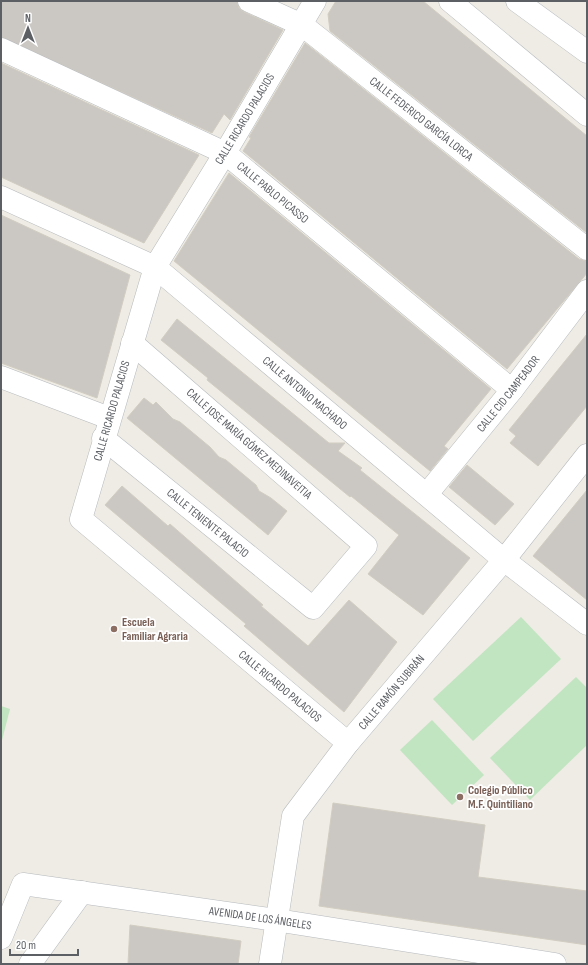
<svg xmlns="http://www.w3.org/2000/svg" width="588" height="965" viewBox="0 0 588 965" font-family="'Sofia Sans Condensed',sans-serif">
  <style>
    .green { fill: #c1e4c1 }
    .building { fill: #cbc8c3; stroke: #d2cdc2 }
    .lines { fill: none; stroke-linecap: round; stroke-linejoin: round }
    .street-casing { stroke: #b6b9bd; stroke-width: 23 }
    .secondary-casing { stroke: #b5b8bd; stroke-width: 23 }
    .street { stroke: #fff; stroke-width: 22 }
    .secondary { stroke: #fff; stroke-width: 22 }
    .education-dot { fill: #8d6e63; stroke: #fff; stroke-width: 1.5 }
    .labels { text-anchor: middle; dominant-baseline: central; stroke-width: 3.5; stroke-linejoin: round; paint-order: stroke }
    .street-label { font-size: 12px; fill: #5c5f64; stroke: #fff }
    .education-label { font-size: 12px; font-weight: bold; fill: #785e54; stroke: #fff; text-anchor: start }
  </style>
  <rect width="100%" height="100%" fill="#eeece4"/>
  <!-- green -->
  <g class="green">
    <path d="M521,617L561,659L473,741L433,699Z"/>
    <path d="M576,677L587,688V745L530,800L490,758Z"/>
    <path d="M1,706L10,709L1,744Z"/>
    <path d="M432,720L484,775L452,805L400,750Z"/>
  </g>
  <!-- building -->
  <g class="building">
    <path d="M1,1H237L239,8L244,12L283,30L230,120L224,114L212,133L1,37Z"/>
    <path d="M336,1H423L587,136V233L330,31L328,14Z"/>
    <path d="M305,43L579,259L587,261V273L583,278L507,369L243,151L251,138L249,137Z"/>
    <path d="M1,63L199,155L144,243L1,177Z"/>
    <path d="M229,173L491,389L444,446L448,449L430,471L174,261Z"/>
    <path d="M1,215L130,275L97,398L1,363Z"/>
    <path d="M177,319L329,443H345L338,451L362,468L360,470L470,558L423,615L368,574L399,535L351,496L350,497L207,380L208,378L161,340Z"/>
    <path d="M587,334V406L538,466L510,443L516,436L509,430Z"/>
    <path d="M144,398L153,405L156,402L173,419L180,422L210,447L219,457L226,460L256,485L259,491L271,498L287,511L268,535L127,418Z"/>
    <path d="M467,465L514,504L495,525L449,487Z"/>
    <path d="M122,486L168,526L170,524L263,605L261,606L308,646L349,600L397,642L344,712L244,626L246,624L105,505Z"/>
    <path d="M587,490V600L533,556Z"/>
    <path d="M333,803L485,825L478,877L587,891V945L319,906Z"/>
    <path d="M130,925L241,941L238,964H128Z"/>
  </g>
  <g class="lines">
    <defs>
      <g id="street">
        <path id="s1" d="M249,1L302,25L587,249"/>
        <path id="s2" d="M315,1L225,153L155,267L81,519L348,743"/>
        <path d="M450,1L587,115"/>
        <path id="s3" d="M1,49L225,153L512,390"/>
        <path id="s4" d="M1,197L155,267L504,560L587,624"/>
        <path d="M1,377L109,418"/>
        <path id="s5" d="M103,438L313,608L366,546L132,343"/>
        <path id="s6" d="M427,494L512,390L587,291"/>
        <path id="s7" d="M1,938L23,884L276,920L555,964"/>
        <path d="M30,964L82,892"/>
        <path id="s8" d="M270,964L293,816L348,743L504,560L587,455"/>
      </g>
      <path id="secondary" d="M517,1L587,52"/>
    </defs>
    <!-- street casing -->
    <use href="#street" class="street-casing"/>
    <!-- secondary casing -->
    <use href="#secondary" class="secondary-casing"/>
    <!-- street -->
    <use href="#street" class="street"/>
    <!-- secondary -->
    <use href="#secondary" class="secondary"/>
  </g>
  <!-- markers -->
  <g class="education-dot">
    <circle cx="114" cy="629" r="4"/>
    <circle cx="460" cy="797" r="4"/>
  </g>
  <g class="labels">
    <!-- street labels -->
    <g class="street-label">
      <text transform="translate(245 119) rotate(-59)">CALLE RICARDO PALACIOS</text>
      <text stroke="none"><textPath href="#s1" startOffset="210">CALLE FEDERICO GARCÍA LORCA</textPath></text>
      <text stroke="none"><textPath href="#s3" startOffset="309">CALLE PABLO PICASSO</textPath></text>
      <text stroke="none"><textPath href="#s4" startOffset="365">CALLE ANTONIO MACHADO</textPath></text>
      <text stroke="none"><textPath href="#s6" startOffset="129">CALLE CID CAMPEADOR</textPath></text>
      <text transform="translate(112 411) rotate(-74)">CALLE RICARDO PALACIOS</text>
      <text transform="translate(249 444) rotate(41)">CALLE JOSE MARÍA GÓMEZ MEDINAVEITIA</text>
      <text stroke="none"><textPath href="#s5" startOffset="135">CALLE TENIENTE PALACIO</textPath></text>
      <text stroke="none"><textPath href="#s2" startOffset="833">CALLE RICARDO PALACIOS</textPath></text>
      <text stroke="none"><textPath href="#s8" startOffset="308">CALLE RAMÓN SUBIRÁN</textPath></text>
      <text stroke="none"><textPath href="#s7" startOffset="298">AVENIDA DE LOS ÁNGELES</textPath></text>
    </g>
    <!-- education labels -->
    <g class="education-label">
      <text x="122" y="622">Escuela<tspan x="122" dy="14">Familiar Agraria</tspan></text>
      <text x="468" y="790">Colegio Público<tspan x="468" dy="14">M.F. Quintiliano</tspan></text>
    </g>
  </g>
  <!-- border -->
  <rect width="588" height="965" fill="none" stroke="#5c5f64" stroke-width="4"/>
  <!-- north arrow -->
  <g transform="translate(28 28)" stroke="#ffffff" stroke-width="3" paint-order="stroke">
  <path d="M0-3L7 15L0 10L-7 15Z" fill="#5c5f64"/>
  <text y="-6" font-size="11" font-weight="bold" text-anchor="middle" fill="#5c5f64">N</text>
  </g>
  <!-- scale -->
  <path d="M10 949v6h68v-6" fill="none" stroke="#5c5f64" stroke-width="2"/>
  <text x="16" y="949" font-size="12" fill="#5c5f64" stroke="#ffffff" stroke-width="3" paint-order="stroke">20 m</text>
</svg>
